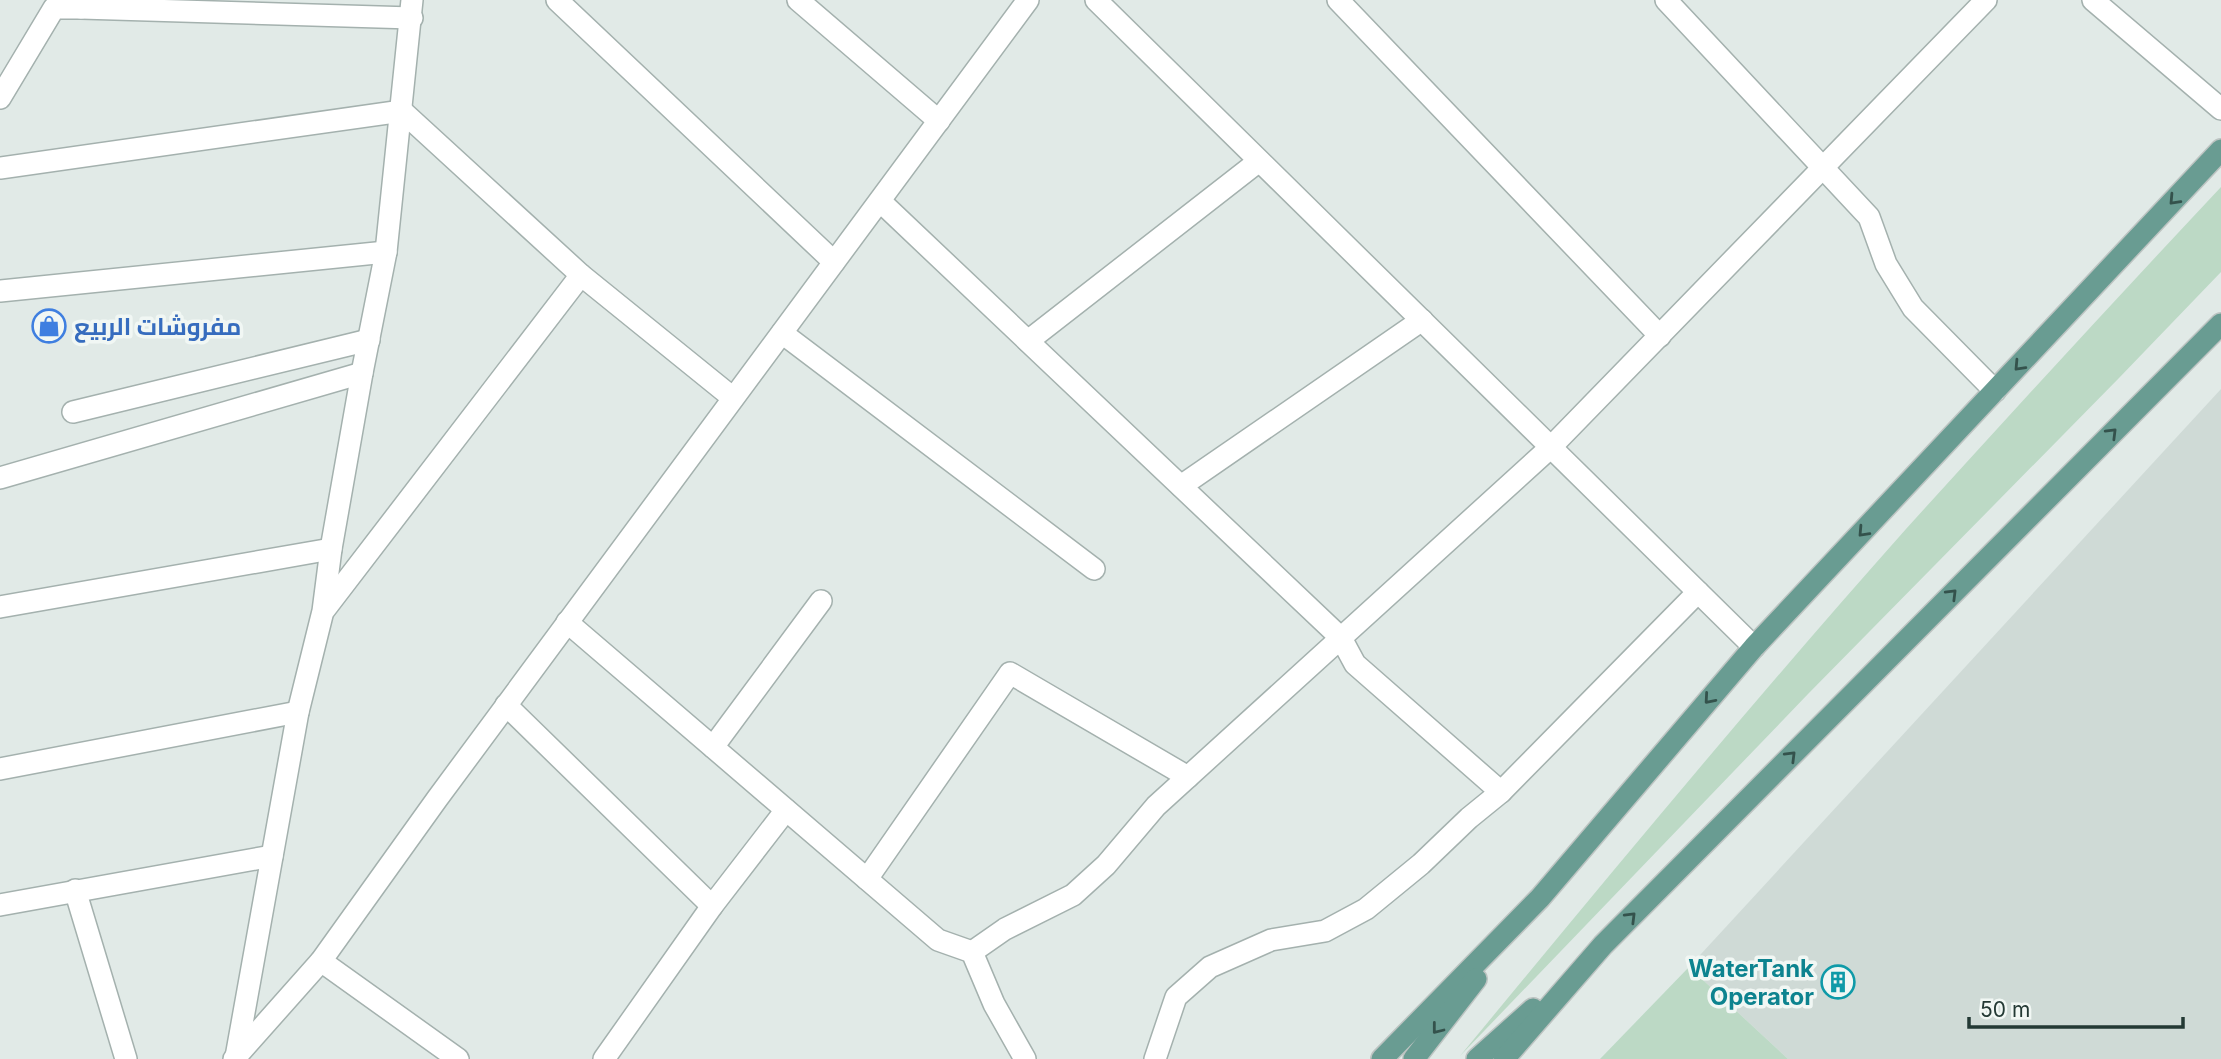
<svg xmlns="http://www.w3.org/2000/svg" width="2221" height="1059" viewBox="0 0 2221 1059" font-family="Inter,Cairo,sans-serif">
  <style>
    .built { fill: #cfdad6 }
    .green { fill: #bcd9c5 }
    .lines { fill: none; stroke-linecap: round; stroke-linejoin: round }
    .street-casing { stroke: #a4b1ae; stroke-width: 24 }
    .primary-casing { stroke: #bdc4c2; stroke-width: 24 }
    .street { stroke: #fff; stroke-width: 21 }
    .primary { stroke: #699c92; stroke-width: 21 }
    .oneway { stroke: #34524c }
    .labels { text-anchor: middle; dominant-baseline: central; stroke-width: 7; stroke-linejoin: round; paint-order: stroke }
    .shop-label { font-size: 24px; font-weight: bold; fill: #366cbe; stroke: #f1f7f4; text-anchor: start }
    .culture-label { font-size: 24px; font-weight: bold; fill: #0d838f; stroke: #f1f7f4; text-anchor: end }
  </style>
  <rect width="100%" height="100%" fill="#e1eae7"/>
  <!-- built -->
  <path class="built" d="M2221,389V1059H1788L1689,967Z"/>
  <!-- green -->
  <g class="green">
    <path d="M2221,187V272L2119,378L1808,694L1460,1056C1606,879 1753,701 1906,529C2010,414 2115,300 2221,187Z"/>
    <path d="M1689,967L1788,1059H1600Z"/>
  </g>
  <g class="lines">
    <defs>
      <g id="street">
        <path d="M557,0L834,262"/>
        <path d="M798,0L939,121"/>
        <path d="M1096,0L1754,647"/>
        <path d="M1338,0L1660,336"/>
        <path d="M1666,0L1869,217L1886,264L1913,308L1995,391"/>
        <path d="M2093,0L2221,109"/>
        <path d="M81,8L412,18"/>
        <path d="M0,98L54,8H81L87,0"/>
        <path d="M0,168L402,111L581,275L733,398"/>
        <path d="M880,201L1341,638L1355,664L1501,792L1698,592"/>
        <path d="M0,291L386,252"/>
        <path d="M782,333L1094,569"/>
        <path d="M1028,341L1259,161"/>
        <path d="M73,412L369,340"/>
        <path d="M0,478L362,373"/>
        <path d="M1181,486L1422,320"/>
        <path d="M0,607L331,549"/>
        <path d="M325,609L581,275"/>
        <path d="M567,622L938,940L972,952L994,1004L1025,1059"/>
        <path d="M506,705L712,906"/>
        <path d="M713,747L821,601"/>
        <path d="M0,769L298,712"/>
        <path d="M867,879L1010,673L1188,777"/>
        <path d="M75,890L126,1059"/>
        <path d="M0,905L272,856"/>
        <path d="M972,952L1005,929L1073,895L1106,865L1156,806L1551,447L1986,0"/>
        <path d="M321,961L458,1059"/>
        <path d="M236,1057L298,712L323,611L331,549L362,373L386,252L412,0"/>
        <path d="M234,1059L321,961L437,799L1028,0"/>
        <path d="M604,1059L712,906L786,810"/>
        <path d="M1155,1059L1176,997L1210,967L1271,940L1325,931L1366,909L1421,864L1469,818L1501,792"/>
      </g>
      <g id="primary">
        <path d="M1382,1059L1540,898L1754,647L2221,150"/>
        <path d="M1414,1059L1476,979"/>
        <path d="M1477,1059L1533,1009"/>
        <path d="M1504,1059L1603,945L2221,324"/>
      </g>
    </defs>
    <!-- street casing -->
    <use href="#street" class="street-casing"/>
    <!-- primary casing -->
    <use href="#primary" class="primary-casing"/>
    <!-- street -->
    <use href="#street" class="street"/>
    <!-- primary -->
    <use href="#primary" class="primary"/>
  </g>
  <!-- one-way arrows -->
  <defs><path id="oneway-chevron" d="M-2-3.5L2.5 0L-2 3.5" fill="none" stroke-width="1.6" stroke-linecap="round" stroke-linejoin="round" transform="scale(1.75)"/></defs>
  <g class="oneway">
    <use href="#oneway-chevron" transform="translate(2174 200) rotate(133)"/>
    <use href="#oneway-chevron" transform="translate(2019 366) rotate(133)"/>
    <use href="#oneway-chevron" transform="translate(2112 433) rotate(-45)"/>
    <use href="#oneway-chevron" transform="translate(1863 532) rotate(133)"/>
    <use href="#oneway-chevron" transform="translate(1952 594) rotate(-45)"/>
    <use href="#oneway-chevron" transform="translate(1709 699) rotate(131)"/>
    <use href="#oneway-chevron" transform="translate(1791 756) rotate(-45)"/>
    <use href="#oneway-chevron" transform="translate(1631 917) rotate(-45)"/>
    <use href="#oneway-chevron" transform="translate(1437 1029) rotate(128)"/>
  </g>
  <!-- icons -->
  <defs>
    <symbol id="shop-ring" viewBox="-11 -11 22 22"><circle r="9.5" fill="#f1f7f4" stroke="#3f7fe0" stroke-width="1.5"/><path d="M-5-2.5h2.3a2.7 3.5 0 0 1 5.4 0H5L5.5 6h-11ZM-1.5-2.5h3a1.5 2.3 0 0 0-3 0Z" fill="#3f7fe0"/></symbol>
    <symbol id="building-ring" viewBox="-11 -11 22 22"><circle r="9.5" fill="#f1f7f4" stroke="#0f9aa8" stroke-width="1.5"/><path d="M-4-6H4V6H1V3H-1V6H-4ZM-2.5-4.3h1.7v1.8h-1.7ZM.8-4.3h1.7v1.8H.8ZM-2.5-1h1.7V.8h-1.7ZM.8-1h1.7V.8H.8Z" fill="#0f9aa8"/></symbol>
  </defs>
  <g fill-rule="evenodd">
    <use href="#shop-ring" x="30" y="307" width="38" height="38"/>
    <use href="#building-ring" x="1819" y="963" width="38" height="38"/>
  </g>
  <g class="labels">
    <!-- shop labels -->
    <g class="shop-label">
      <text x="74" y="326">مفروشات الربيع</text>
    </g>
    <!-- culture labels -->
    <g class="culture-label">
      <text x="1814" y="968">WaterTank<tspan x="1814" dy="28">Operator</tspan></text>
    </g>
  </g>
  <!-- scale -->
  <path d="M1969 1017v10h214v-10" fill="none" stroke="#233934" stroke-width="3.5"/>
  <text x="1980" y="1017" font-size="21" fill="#233934" stroke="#f1f7f4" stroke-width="5" paint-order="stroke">50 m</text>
</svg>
